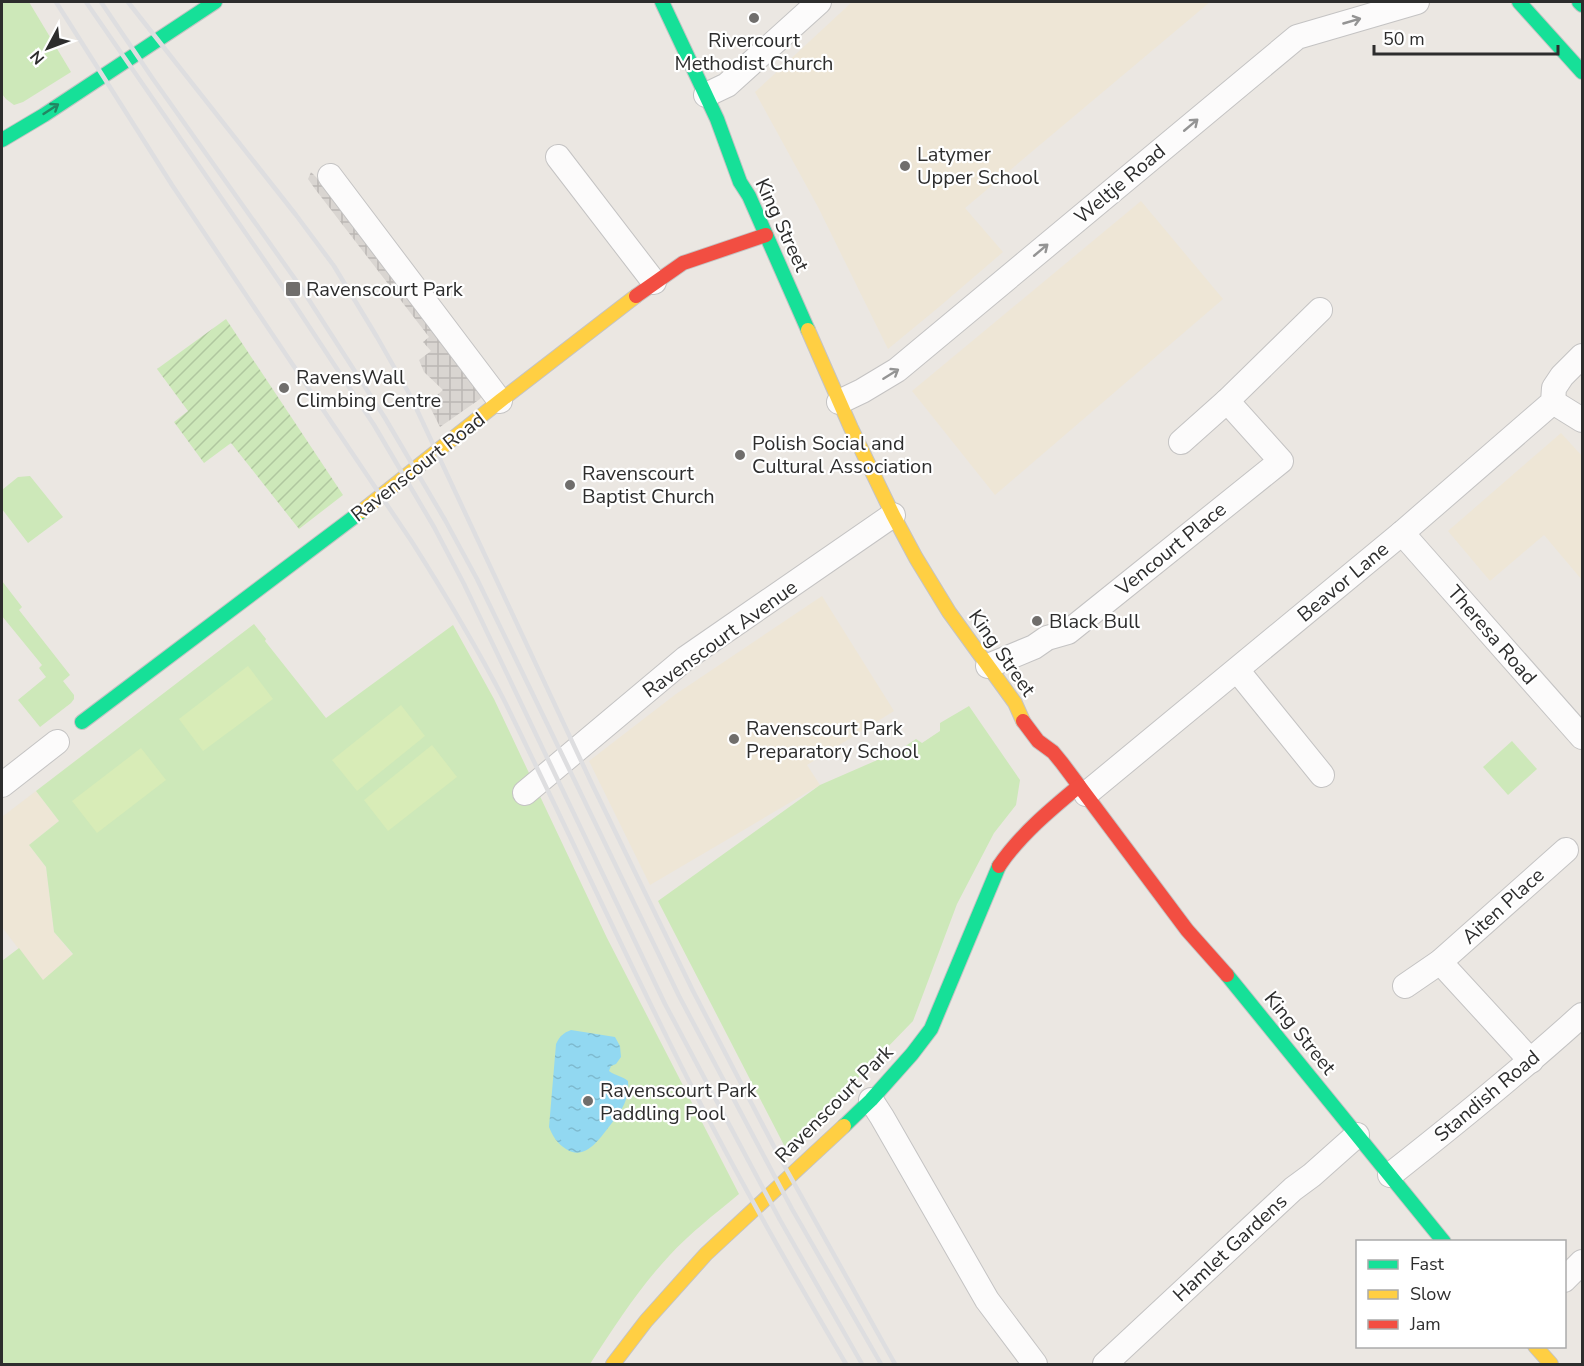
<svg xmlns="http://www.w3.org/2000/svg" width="1584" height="1366" viewBox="0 0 1584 1366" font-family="'Nunito Sans',sans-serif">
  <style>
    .education { fill: #eee6d6 }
    .grass { fill: #cde8b9 }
    .garden { fill: url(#garden-furrows) }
    .pitch { fill: #d8ecb7 }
    .plaza { fill: url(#plaza-grid) }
    .water { fill: url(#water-ripples) }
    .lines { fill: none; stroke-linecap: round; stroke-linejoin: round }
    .street-casing { stroke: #c4c3c3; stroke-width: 26 }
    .fast-casing { stroke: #c4c3c3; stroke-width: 16 }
    .slow-casing { stroke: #c4c3c3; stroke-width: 16 }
    .jam-casing { stroke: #c4c3c3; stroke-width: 16 }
    .street { stroke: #fcfbfb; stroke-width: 24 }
    .fast { stroke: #16e098; stroke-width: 14 }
    .slow { stroke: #ffcf43; stroke-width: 14 }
    .jam { stroke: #f24e42; stroke-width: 14 }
    .rail { stroke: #dedee0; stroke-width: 4.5 }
    .oneway { stroke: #949494 }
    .oneway2 { stroke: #228662 }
    .poi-dot { fill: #706e6c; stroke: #fff; stroke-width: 2 }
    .labels { text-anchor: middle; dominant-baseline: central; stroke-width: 4.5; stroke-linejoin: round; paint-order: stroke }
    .poi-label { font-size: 20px; fill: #2d2d2d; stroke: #fff; text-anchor: start }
    .street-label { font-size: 20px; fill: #2d2d2d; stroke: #fff }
  </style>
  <defs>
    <pattern id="garden-furrows" width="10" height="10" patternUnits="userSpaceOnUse" patternTransform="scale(1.5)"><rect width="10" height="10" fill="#cde8b9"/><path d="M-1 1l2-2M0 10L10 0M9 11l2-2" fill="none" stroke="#b0c79f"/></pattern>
    <pattern id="plaza-grid" width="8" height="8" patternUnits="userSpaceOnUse" patternTransform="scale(1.5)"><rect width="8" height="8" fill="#d9d5d1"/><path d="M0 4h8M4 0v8" fill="none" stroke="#bbb7b4"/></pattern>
    <pattern id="water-ripples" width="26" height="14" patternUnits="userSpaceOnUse" patternTransform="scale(1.5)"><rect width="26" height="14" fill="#92d8f1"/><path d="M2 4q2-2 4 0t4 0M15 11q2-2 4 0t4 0" fill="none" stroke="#7ebacf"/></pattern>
  </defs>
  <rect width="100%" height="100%" fill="#ebe7e2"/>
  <!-- education -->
  <g class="education">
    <path d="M852,2H1210L965,208L1003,252L939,307L888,349L818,207L755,92Z"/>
    <path d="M1141,201L1223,299L995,495L912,391Z"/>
    <path d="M1561,433L1582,456V580L1544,535L1490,581L1448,531Z"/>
    <path d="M822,596L894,711L807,765L820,785L650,885L589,761L676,694Z"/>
    <path d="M36,791L59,821L29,845L46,867L54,932L73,955L43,981L2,927V817Z"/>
  </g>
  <!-- grass -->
  <g class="grass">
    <path d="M2,2H29L71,72L23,102L14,105L6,99L2,94Z"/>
    <path d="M30,476L63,517L28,543L2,509V490L18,477Z"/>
    <path d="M2,581L22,607L19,610L70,675L63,681L74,695V699L71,703L40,727L18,700L46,677L39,668L42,665L2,616Z"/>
    <path d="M254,624L266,639L265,641L326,718L453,625L494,699L607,938L739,1194C715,1214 690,1233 669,1256C639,1288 614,1327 590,1364H2V961L19,948L43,980L73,954L54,932L46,867L29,845L59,821L36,791Z"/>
    <path d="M969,706L1020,780L1016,805L994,833L957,904L913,1021L787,1151L658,901L820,785L898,751L916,739L922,743L940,731V723Z"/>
    <path d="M1512,741L1537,769L1508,795L1483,767Z"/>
  </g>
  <!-- garden -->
  <path class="garden" d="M226,319L343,495L299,529L231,443L204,463L174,422L188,411L157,369Z"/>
  <!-- pitch -->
  <g class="pitch">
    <path d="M248,666L273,699L203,751L179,719Z"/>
    <path d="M401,705L425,736L357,791L332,760Z"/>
    <path d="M432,745L457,777L388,831L364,800Z"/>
    <path d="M141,748L166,780L97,833L72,801Z"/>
  </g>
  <!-- plaza -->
  <path class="plaza" d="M311,172L322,183L483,394L480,399L440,427L428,403L443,390L424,372L419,360L431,351L423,342L429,337L315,189L308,179Z"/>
  <!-- water -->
  <path class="water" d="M571,1030L615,1037L620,1046L621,1057L616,1064L611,1066L609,1071C616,1076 622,1076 628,1081C630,1101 619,1114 608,1128C598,1141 584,1161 566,1149C557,1143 553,1137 549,1127L556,1044C560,1036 563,1033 571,1030Z"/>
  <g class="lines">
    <defs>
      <g id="street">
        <path d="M706,95L727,85L819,2"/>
        <path d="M558,157L654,282"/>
        <path d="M330,176L500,401"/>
        <path d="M839,402L862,391L897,370L1297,37L1417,2"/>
        <path d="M1553,402L1582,420"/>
        <path d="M1181,442L1227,401"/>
        <path d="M1402,533L1582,737"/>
        <path d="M988,666L1034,647L1047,638L1068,632L1281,461L1227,401L1320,310"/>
        <path d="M1237,670L1322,775"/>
        <path d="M2,785L57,742"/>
        <path d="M525,793L686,658L893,515"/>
        <path d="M1086,794L1402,533L1553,402L1554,388L1562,376L1582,356"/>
        <path d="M1440,962L1531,1061"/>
        <path d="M1405,986L1440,962L1566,850"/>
        <path d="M871,1100L882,1117L987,1300L1035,1364"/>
        <path d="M1390,1175C1456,1123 1520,1071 1582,1015"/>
        <path d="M1564,1280L1582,1262"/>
        <path d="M1105,1364L1293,1189L1312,1175L1357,1135"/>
      </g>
      <g id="fast">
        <path d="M662,2L717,119L740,182L749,196L808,330"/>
        <path d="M1519,2L1582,72"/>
        <path d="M1579,2L1582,5"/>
        <path d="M2,140L44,115L215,2"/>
        <path d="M82,722L362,511"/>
        <path d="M1227,975L1444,1242"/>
        <path d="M844,1126L871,1100L912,1054L931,1029L999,866"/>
      </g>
      <g id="slow">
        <path d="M808,330L851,428L893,515L916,558L949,612L1015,703L1023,721"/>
        <path d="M362,511L500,401L636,296"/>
        <path d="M1535,1346L1551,1364"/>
        <path d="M613,1364L646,1321L706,1254L844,1126"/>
      </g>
      <g id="jam">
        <path d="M636,296L683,263L766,235"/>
        <path d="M1023,721L1038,741L1053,752L1062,763L1187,930L1227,975"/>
        <path d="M999,866C1020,835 1050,810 1079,786"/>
      </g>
    </defs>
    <!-- street casing -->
    <use href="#street" class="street-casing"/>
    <!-- fast casing -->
    <use href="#fast" class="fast-casing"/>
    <!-- slow casing -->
    <use href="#slow" class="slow-casing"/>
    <!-- jam casing -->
    <use href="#jam" class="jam-casing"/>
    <!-- street -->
    <use href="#street" class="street"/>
    <!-- fast -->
    <use href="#fast" class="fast"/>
    <!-- slow -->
    <use href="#slow" class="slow"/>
    <!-- jam -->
    <use href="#jam" class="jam"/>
    <!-- rail -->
    <g class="rail">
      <path d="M56,2L172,185L412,542C445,594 476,646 504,700C569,832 629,965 696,1095C743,1187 794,1276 846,1364"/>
      <path d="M86,2L287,293L374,425L434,527L464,584L665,1004L780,1220L862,1364"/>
      <path d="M101,2L153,79L300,286L385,418L445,520L477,579L679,996L792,1209L881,1364"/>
      <path d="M128,2L296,215L334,266L377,337L410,395L591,782L693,991L780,1158L895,1364"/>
    </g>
  </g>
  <!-- one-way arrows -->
  <defs><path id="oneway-shaft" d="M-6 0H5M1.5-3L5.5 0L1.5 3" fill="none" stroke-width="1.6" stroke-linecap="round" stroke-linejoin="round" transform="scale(1.5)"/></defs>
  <g class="oneway">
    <use href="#oneway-shaft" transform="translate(1352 21) rotate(-16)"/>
    <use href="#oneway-shaft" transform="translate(1191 125) rotate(-40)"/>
    <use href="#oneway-shaft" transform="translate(1041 250) rotate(-40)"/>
    <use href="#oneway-shaft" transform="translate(891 374) rotate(-32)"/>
  </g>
  <use class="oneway2" href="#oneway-shaft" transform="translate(51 109) rotate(-33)"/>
  <!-- markers -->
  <g class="poi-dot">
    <circle cx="754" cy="18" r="6"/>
    <circle cx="905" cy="166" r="6"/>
    <rect x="285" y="281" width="16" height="16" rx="3"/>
    <circle cx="284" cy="388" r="6"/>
    <circle cx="740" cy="455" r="6"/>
    <circle cx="570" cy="485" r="6"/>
    <circle cx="1037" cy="621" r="6"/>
    <circle cx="734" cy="739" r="6"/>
    <circle cx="588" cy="1101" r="6"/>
  </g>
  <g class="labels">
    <!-- poi labels -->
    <g class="poi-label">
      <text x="754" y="40" text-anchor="middle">Rivercourt<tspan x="754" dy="23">Methodist Church</tspan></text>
      <text x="917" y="154">Latymer<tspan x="917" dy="23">Upper School</tspan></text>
      <text x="306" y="289">Ravenscourt Park</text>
      <text x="296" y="377">RavensWall<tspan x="296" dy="23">Climbing Centre</tspan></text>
      <text x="752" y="443">Polish Social and<tspan x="752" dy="23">Cultural Association</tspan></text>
      <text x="582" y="473">Ravenscourt<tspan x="582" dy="23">Baptist Church</tspan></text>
      <text x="1049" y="621">Black Bull</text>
      <text x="746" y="728">Ravenscourt Park<tspan x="746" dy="23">Preparatory School</tspan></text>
      <text x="600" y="1090">Ravenscourt Park<tspan x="600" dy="23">Paddling Pool</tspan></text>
    </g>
    <!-- street labels -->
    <g class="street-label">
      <text transform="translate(1120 184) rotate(-40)">Weltje Road</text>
      <text transform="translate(782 225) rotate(65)">King Street</text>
      <text transform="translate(418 467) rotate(-38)">Ravenscourt Road</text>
      <text transform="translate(1171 549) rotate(-39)">Vencourt Place</text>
      <text transform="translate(1343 582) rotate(-40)">Beavor Lane</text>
      <text transform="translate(1492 635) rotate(49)">Theresa Road</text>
      <text transform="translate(720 639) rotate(-36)">Ravenscourt Avenue</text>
      <text transform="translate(1002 653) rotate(55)">King Street</text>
      <text transform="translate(1503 906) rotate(-42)">Aiten Place</text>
      <text transform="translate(1300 1033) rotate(51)">King Street</text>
      <text transform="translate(1487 1096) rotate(-40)">Standish Road</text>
      <text transform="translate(834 1104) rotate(-45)">Ravenscourt Park</text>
      <text transform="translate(1230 1248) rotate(-43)">Hamlet Gardens</text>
    </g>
  </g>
  <!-- border -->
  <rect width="1584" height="1366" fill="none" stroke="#2d2d2d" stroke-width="6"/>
  <!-- legend -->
  <rect x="1356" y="1240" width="210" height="108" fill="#ffffff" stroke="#ababab" stroke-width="1.5"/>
  <rect x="1368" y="1260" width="30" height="9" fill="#16e098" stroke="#ababab" stroke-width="1.5"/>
  <text x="1410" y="1270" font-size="18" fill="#2d2d2d">Fast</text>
  <rect x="1368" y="1290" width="30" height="9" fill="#ffcf43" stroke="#ababab" stroke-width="1.5"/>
  <text x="1410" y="1300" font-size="18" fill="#2d2d2d">Slow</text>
  <rect x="1368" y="1320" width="30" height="9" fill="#f24e42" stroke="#ababab" stroke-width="1.5"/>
  <text x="1410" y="1330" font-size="18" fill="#2d2d2d">Jam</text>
  <!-- north arrow -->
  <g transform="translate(48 48) rotate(229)" stroke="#ffffff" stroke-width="4.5" paint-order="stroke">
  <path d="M0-4.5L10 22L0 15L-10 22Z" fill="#2d2d2d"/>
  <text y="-9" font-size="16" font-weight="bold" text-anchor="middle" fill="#2d2d2d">N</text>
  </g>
  <!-- scale -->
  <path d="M1374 45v9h184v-9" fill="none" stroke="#2d2d2d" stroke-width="3"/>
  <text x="1383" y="45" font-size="18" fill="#2d2d2d" stroke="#ffffff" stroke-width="4.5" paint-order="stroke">50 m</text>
</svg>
